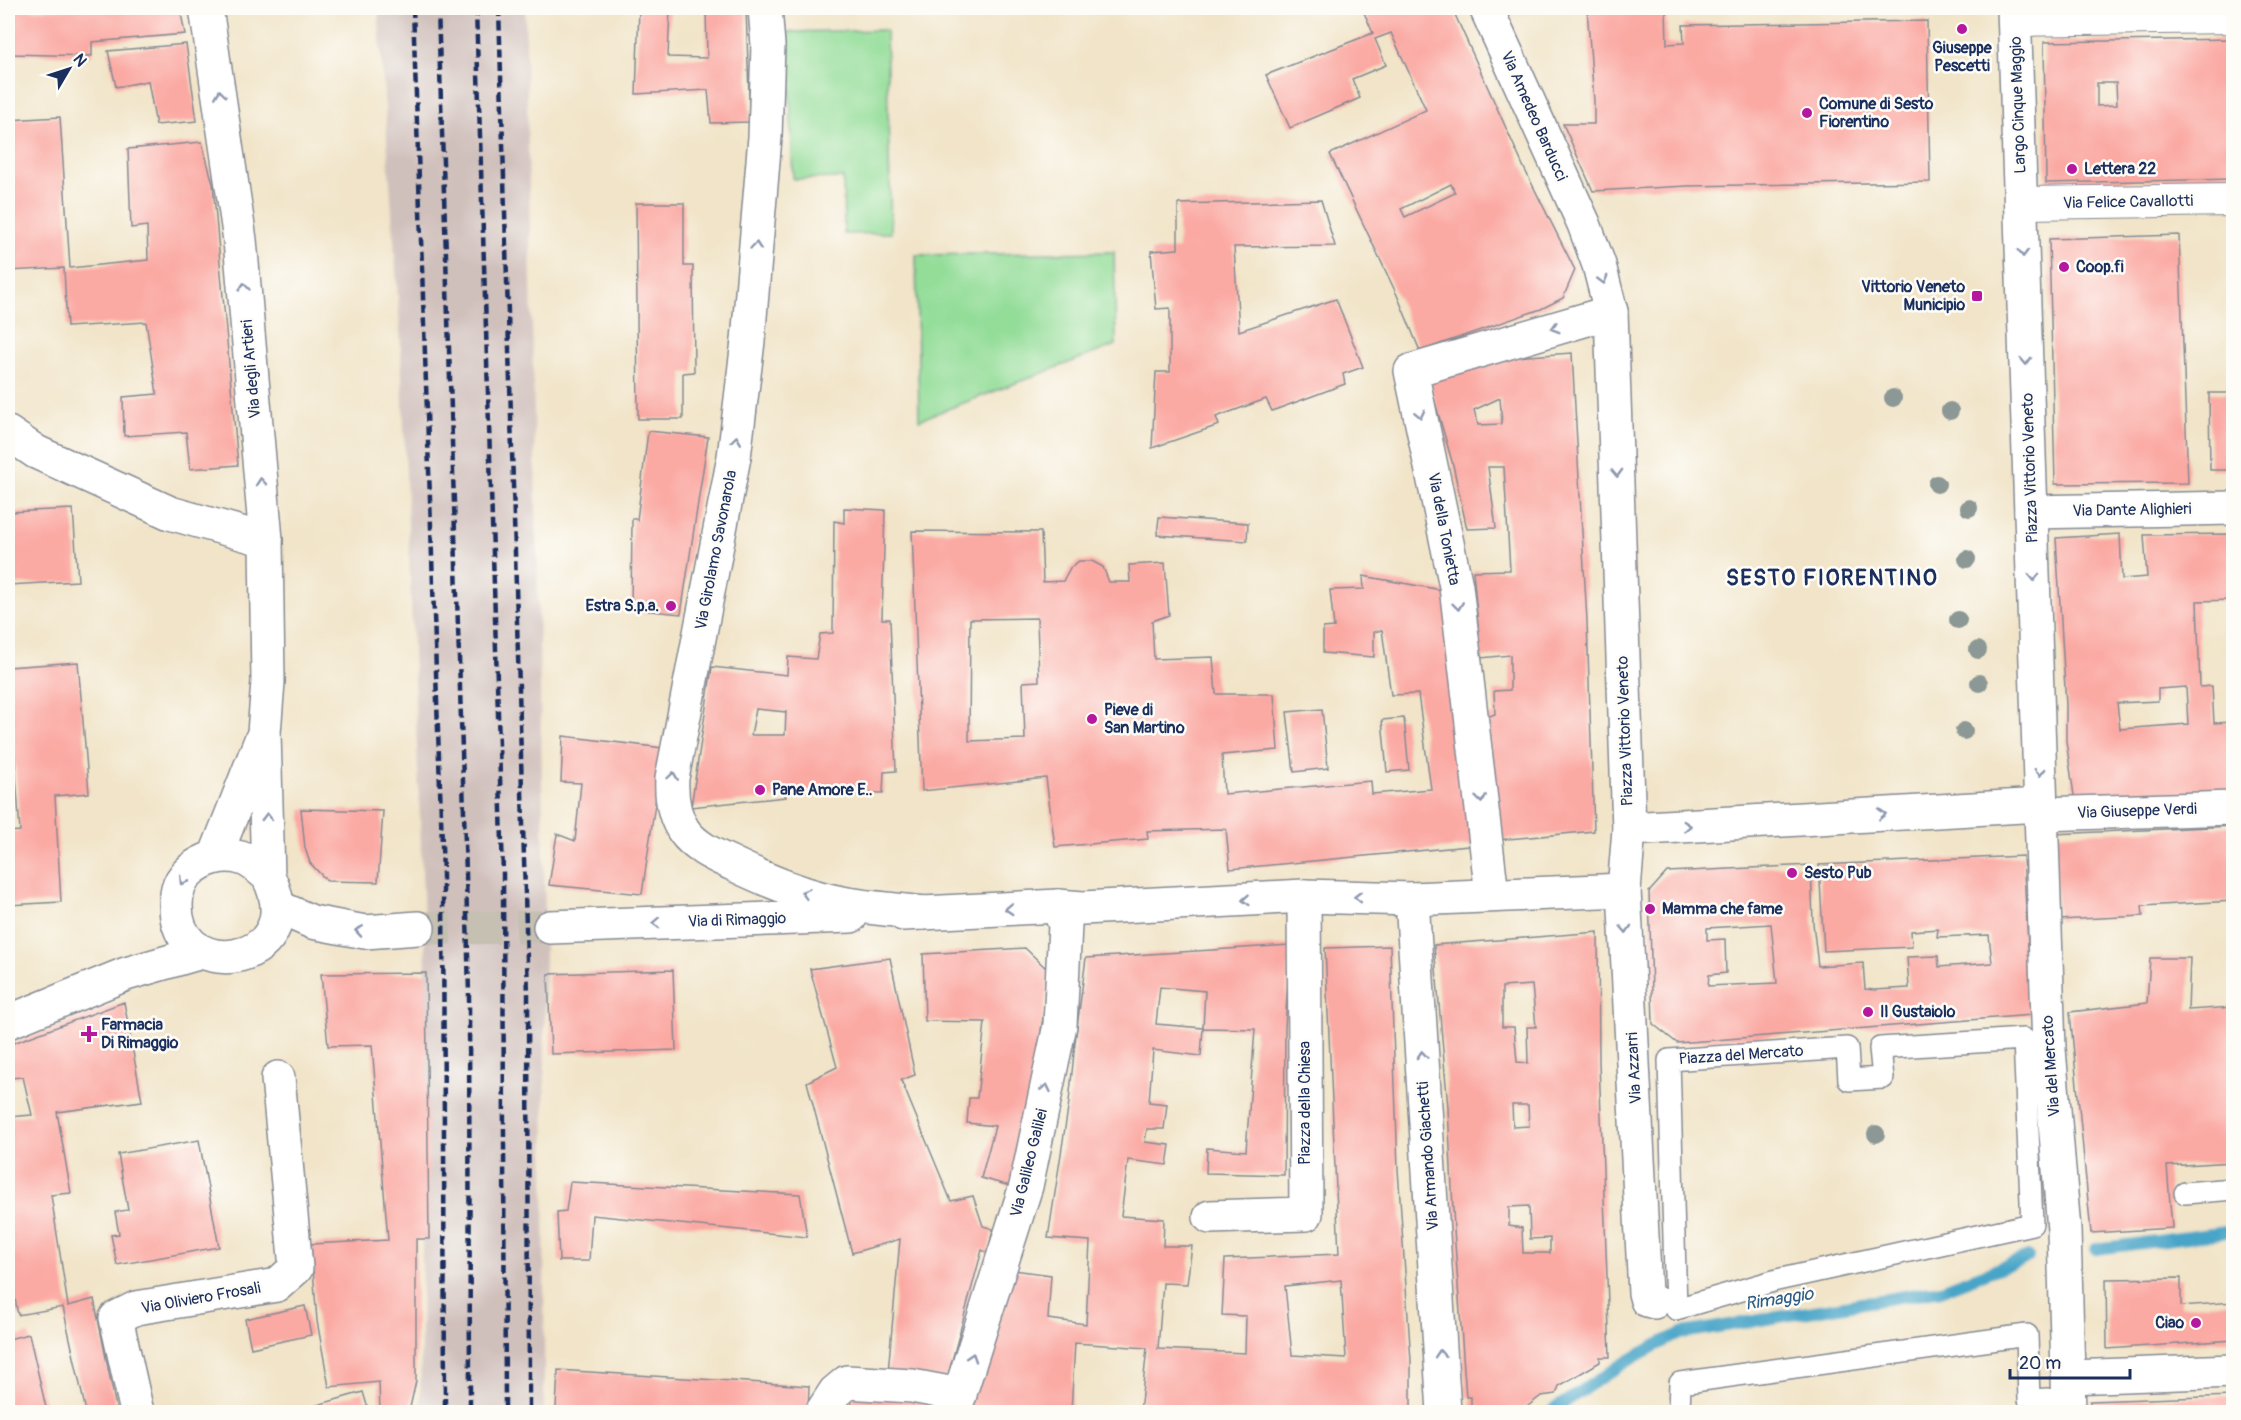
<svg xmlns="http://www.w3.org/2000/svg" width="2241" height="1420" viewBox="0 0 2241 1420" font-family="Pangolin,sans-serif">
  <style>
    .industrial { fill: #d0c0bc }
    .green { fill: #93dd98; stroke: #57867b; stroke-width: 1.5 }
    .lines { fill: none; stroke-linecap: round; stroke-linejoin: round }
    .stream { stroke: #4aa5c8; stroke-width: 12 }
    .building { fill: #fba9a3; fill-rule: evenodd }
    .minor-tunnel { stroke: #c6c0b3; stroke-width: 33; stroke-dasharray: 33 16; stroke-linecap: butt }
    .service-casing { stroke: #868a93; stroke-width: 24 }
    .pedestrian-casing { stroke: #868a93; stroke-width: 34 }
    .minor-casing { stroke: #868a93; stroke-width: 36 }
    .service { stroke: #fff; stroke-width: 21 }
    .pedestrian { stroke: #fff; stroke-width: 32 }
    .minor { stroke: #fff; stroke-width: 33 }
    .rail { stroke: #1b2f5e; stroke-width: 4.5; stroke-dasharray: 9 4.5; stroke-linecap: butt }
    .tree { fill: #8c9895 }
    .oneway { stroke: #8d97ae }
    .poi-dot { fill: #b5179e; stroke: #fdfcf7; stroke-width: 2 }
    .labels { text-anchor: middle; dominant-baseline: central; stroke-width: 5; stroke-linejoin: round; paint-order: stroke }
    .poi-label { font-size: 16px; font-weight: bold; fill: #1b2f5e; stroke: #fdfcf7; text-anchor: start }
    .street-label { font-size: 16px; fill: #1b2f5e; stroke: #fdfcf7 }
    .water-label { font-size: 18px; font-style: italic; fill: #2e5e88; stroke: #fdfcf7 }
    .district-label { font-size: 22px; font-weight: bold; letter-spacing: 1.5px; fill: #1b2f5e; stroke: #fdfcf7 }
  </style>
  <rect width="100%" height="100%" fill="#fdfcf7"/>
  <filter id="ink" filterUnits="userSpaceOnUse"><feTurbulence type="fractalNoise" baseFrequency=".0167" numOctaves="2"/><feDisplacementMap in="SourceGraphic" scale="12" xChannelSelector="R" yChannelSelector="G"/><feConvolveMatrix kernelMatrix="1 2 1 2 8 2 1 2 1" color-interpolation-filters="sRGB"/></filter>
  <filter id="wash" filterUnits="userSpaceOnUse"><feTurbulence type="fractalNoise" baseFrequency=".008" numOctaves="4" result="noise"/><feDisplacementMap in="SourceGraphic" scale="24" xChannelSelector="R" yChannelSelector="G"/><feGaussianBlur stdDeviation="1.35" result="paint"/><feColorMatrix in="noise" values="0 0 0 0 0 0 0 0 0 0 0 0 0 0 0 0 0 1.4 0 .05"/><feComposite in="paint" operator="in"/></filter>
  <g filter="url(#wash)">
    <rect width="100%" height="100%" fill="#f1e4c8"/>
    <!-- industrial -->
    <path class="industrial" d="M378,8H525L545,912L544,1412H420L426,970L400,329Z"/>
    <!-- green -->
    <g class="green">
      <path d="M886,30L891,233L844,234L843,178L793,179L788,32Z"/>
      <path d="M1114,252L1116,345L919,420L916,255Z"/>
    </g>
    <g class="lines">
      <!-- stream -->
      <g class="stream">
        <path d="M2096,1249L2234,1231"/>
        <path d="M1550,1412C1592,1384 1635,1353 1682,1333L1941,1290L2028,1257"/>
      </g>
    </g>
    <g id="blocks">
      <!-- building -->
      <g class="building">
        <path d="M131,8H180L185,34L92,42V56L10,54L9,10Z"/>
        <path d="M639,8H670L668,57L707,58L706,8H746L750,122L711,123L708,90L636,94Z"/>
        <path d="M1362,8H1452L1524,168L1575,270L1563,298L1541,309L1420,351L1397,295L1330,154L1426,110L1391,33L1375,39L1386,65L1352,79L1360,98L1290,128L1266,75L1373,33ZM1451,184L1455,193L1405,217L1401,209Z"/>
        <path d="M1587,8H1666L1667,44L1684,43L1683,25L1927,21L1930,182L1687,186L1593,191L1563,124H1594V101Z"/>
        <path d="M2234,39V179L2046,183L2044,42ZM2097,83H2116L2117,105L2097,106Z"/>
        <path d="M186,44L197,121L156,125L148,81L116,87L108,51Z"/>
        <path d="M60,117L70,268L148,260L147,226L131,228L128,149L202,142L213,184L238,465L190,469L186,432L124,436L123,397L157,394L146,322L67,327L64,268L8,271V120Z"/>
        <path d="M1321,200L1335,246L1234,247L1239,331L1336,299L1363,367L1343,374L1345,384L1272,411L1266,399L1216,417L1219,425L1152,448L1156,372H1170V308L1156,309L1151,251L1178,249V204Z"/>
        <path d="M636,203H684V266H693L694,372L683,373V419H638Z"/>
        <path d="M2179,235L2188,483L2055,484L2049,239Z"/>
        <path d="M1572,353L1587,621L1594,831L1497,840L1487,717L1495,714L1494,691L1510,690V655L1481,658L1473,571L1510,570L1504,467H1488L1496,528L1467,529L1453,465L1429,381L1498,358ZM1500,398L1502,424L1478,425L1474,410Z"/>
        <path d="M2209,393H2234V470H2210Z"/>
        <path d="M648,431L708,437L681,614L631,609L632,518L637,520Z"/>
        <path d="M844,508L885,510L882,619H890L896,771L884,772L883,793L784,791L786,797L691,807L712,667L787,675L788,657L816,659L820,634L833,633L834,521L844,523ZM756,709L786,712L785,735H751Z"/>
        <path d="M73,509L78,581L8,585V512Z"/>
        <path d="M1159,517L1248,523L1247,541L1157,535Z"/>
        <path d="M912,531L1041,532L1043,582L1063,581L1070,568L1079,561H1092L1103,567L1109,582H1130L1129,565L1165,563L1169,615L1152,621L1154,659L1213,657L1216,694H1274L1278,750L1222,755L1224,794L1371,781L1372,794L1431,789L1418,694L1391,695L1382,630L1374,632V657L1323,653V628L1334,627L1330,590L1364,589L1363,576L1447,591L1479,845L1230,869L1226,829L1147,831L1148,839L1055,847L1046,778L922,791ZM1037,618L1039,681L1023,682L1025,739L969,741L970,619Z"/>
        <path d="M2120,534L2122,579L2147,577L2144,535L2234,534V600L2197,601L2200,687L2212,686L2214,723L2234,722V792L2075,802L2066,741V705L2056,538ZM2186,687L2188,724L2120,729L2117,703L2158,701V689Z"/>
        <path d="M78,662L89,793L55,796L61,902L8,905V832L20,831L8,667Z"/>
        <path d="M1322,709L1328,768L1294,772L1287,712Z"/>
        <path d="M1404,718L1409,770L1387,772L1382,720Z"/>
        <path d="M563,736L663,748L642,894L549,885L557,834L575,841L581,783L561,782Z"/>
        <path d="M301,809L383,811L378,882L327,881L310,863L305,848Z"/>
        <path d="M2234,826V901L2142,906L2143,916L2058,920L2053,834Z"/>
        <path d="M2023,856L2032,1015L1677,1043L1653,1024L1649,892L1667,872L1811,865L1813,923L1818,966L1863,963L1865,989L1874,990L1909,988L1907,957L1938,956L1939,967L1992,963L1989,935L1937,937L1938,929L1911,931L1912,947L1824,951L1819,865ZM1771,924L1777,983L1708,986L1709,975L1726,973L1725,939L1707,940V928Z"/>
        <path d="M1598,932L1599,1062L1610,1357H1600V1362L1559,1386L1556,1394L1541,1396L1520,1412H1471V1397H1466L1454,1229L1448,1108L1434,945ZM1532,985L1536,1027H1527L1528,1063L1517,1062L1514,1027H1502V987ZM1512,1105H1528L1529,1126L1513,1127ZM1529,1206L1530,1239L1550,1238V1253H1523L1522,1228L1509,1226V1207Z"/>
        <path d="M1290,945L1285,1028L1284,1175L1206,1173L1207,1148L1246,1151L1255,1029L1203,1028L1205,991L1160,987L1156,1024L1203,1028L1201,1056L1153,1050L1149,1102L1167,1104L1164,1129H1147L1145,1142L1170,1145L1167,1165L1128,1160L1121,1216L1164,1219L1163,1246H1192L1187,1284L1163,1283L1158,1349L1245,1353L1246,1316L1222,1315L1225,1259L1339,1254L1325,948L1390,946L1398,1169L1411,1361V1412H1140L1147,1348L1075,1343L1071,1412H965L1014,1270L1051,1275L1048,1319L1086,1324L1090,1241L1048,1238L1069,1102L1075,1043L1086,958ZM1341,1280L1346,1358L1292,1355L1285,1286Z"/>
        <path d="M1025,948L1050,972L1026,1128L1010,1186L981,1178L995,1126L967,1123L969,1098H977L985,1022L925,1021L923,954Z"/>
        <path d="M890,958L915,1075L901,1080L951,1201L973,1196L983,1226L993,1229L988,1253L982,1250L947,1379L888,1372L900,1239L852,1253L807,1082L837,1067L810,969Z"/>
        <path d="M2150,958H2190L2188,1010L2234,1007V1162L2167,1166L2172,1228L2091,1233L2070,1012L2147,1003Z"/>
        <path d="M673,970L676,1050L551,1054L548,974Z"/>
        <path d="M426,973L429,1239H416V1381L409,1412H380L379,1382L329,1387L317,1321L311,1244L388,1240L372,1045L328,1046L321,974Z"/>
        <path d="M124,1002L142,1101L57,1112L71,1193L51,1195L68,1306L94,1299L117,1412H86L63,1307L18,1315L8,1260V1117L32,1115L23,1077L9,1078L8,1045Z"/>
        <path d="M199,1140L219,1247L117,1265L111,1235L119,1234L115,1212L128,1210L118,1154Z"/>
        <path d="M570,1182L800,1194L807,1237L592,1215L589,1261H559L557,1212L566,1211Z"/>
        <path d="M2181,1278V1306L2234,1302V1340L2107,1349L2106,1279Z"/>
        <path d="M305,1306L311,1335L251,1348L245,1319Z"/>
        <path d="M29,1334L47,1412H8V1339Z"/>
        <path d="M558,1370L809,1386L808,1412H634L580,1409V1412H561L562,1409L556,1408Z"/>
        <path d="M855,1385L939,1395L934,1412H850Z"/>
        <path d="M363,1392L369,1412H311L310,1407Z"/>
        <path d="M2234,1396V1412H2090V1401Z"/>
      </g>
    </g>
  </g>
  <g filter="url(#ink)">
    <use href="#blocks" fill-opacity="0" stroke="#868a93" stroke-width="1.5"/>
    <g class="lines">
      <!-- minor-tunnel -->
      <path class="minor-tunnel" d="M418,928L550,927"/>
      <defs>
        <g id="service">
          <path d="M2024,1039L2032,1224L1777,1280L1676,1309L1669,1060L1847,1048L1849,1080L1883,1078L1880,1048Z"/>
          <path d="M2185,1193L2234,1189"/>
          <path d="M1679,1412L1680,1383L2027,1335L2029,1400L2048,1399V1412"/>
        </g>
        <g id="pedestrian">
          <path d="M2014,20L2234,17"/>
          <path d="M2022,203L2234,200"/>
        </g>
        <g id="minor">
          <path d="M206,8L240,240L266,540L268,682L264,733L268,876C315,969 163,990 177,894C181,866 216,851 241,858C252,861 260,869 268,876"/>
          <path d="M765,8L768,45L765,137L748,341L734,457L672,778C671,796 673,815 684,831C695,847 716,856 733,864C768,881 804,896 842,903C869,908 897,910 924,913"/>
          <path d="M1486,8L1584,224L1599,265L1611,312L1629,829L1624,890L1645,1293L1647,1300L1654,1302"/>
          <path d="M2014,8L2049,1049L2064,1230L2069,1412"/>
          <path d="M8,433L36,452L170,513L266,540"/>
          <path d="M2031,512L2234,508"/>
          <path d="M2041,814L2234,808"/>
          <path d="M1629,829L2041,805"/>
          <path d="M215,857L261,740"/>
          <path d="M1492,895L1456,586L1411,371L1611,312"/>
          <path d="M1412,899L1444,1412"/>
          <path d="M278,907L312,922L365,932L418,928"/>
          <path d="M903,914L1058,906L1083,908L1304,896L1412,899L1624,890"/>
          <path d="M550,927L851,916"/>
          <path d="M8,1022L126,974L202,952"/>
          <path d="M1210,1217L1306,1214L1304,896"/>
          <path d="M2069,1377L2234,1371"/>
          <path d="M137,1412L116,1318L136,1308L277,1285L296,1268L278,1078"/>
          <path d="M822,1412L835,1392L847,1382L912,1386L960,1395"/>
          <path d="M954,1412L1026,1186L1060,1025L1065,925L1058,906"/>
        </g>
      </defs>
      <!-- service casing -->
      <use href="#service" class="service-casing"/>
      <!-- pedestrian casing -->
      <use href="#pedestrian" class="pedestrian-casing"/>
      <!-- minor casing -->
      <use href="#minor" class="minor-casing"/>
      <!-- service -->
      <use href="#service" class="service"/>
      <!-- pedestrian -->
      <use href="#pedestrian" class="pedestrian"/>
      <!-- minor -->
      <use href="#minor" class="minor"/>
      <!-- rail -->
      <g class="rail">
        <path d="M413,8L443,874L445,1412"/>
        <path d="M438,8L466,874L469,995L470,1412"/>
        <path d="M476,8L503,874L505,1412"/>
        <path d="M499,8L528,995L529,1412"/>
      </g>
    </g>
    <!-- trees -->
    <g class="tree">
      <circle cx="1893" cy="398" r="9"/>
      <circle cx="1950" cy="411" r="9"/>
      <circle cx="1937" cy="484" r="9"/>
      <circle cx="1969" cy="508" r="9"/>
      <circle cx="1967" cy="559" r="9"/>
      <circle cx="1958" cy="620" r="9"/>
      <circle cx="1978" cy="650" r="9"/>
      <circle cx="1979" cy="683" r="9"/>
      <circle cx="1964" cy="731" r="9"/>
      <circle cx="1876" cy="1134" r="9"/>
    </g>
    <!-- one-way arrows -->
    <defs><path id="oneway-chevron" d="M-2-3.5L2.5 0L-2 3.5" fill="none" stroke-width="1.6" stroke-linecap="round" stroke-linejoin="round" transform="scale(1.5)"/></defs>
    <g class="oneway">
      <use href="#oneway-chevron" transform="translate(220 94) rotate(-98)"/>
      <use href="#oneway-chevron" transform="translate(756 246) rotate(-85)"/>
      <use href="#oneway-chevron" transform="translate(2023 253) rotate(89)"/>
      <use href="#oneway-chevron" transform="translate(1603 280) rotate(75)"/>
      <use href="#oneway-chevron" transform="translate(244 287) rotate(-95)"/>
      <use href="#oneway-chevron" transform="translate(1555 328) rotate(164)"/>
      <use href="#oneway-chevron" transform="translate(2026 361) rotate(88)"/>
      <use href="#oneway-chevron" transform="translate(1420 414) rotate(78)"/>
      <use href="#oneway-chevron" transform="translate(736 440) rotate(-83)"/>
      <use href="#oneway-chevron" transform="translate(1617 473) rotate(88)"/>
      <use href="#oneway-chevron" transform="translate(261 482) rotate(-95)"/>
      <use href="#oneway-chevron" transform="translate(2034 577) rotate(88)"/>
      <use href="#oneway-chevron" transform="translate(1458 606) rotate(83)"/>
      <use href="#oneway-chevron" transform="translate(2040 772) rotate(89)"/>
      <use href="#oneway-chevron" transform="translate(673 776) rotate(-82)"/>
      <use href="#oneway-chevron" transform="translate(1481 799) rotate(83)"/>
      <use href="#oneway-chevron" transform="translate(1882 814) rotate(-3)"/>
      <use href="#oneway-chevron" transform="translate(267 817) rotate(-91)"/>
      <use href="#oneway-chevron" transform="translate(1687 826) rotate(-3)"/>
      <use href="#oneway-chevron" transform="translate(183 881) rotate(122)"/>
      <use href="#oneway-chevron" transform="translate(805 893) rotate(-164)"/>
      <use href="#oneway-chevron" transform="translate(1358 897) rotate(-179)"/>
      <use href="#oneway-chevron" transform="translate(1246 900) rotate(176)"/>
      <use href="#oneway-chevron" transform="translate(1009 909) rotate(177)"/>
      <use href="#oneway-chevron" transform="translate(656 923) rotate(178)"/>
      <use href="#oneway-chevron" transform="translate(1626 929) rotate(87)"/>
      <use href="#oneway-chevron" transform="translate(359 931) rotate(-171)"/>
      <use href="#oneway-chevron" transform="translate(1422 1055) rotate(-94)"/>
      <use href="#oneway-chevron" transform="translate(1046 1088) rotate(-78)"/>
      <use href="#oneway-chevron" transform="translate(1440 1354) rotate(-94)"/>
      <use href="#oneway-chevron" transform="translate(972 1357) rotate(-72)"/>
    </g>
  </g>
  <!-- markers -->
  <g class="poi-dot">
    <circle cx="1962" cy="29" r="6"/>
    <circle cx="1807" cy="113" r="6"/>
    <circle cx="2072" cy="169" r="6"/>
    <circle cx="2064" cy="267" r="6"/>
    <rect x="1971" y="290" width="12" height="12" rx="3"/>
    <circle cx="671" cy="606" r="6"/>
    <circle cx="1092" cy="719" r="6"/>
    <circle cx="760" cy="790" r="6"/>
    <circle cx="1792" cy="873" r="6"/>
    <circle cx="1650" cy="909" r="6"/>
    <circle cx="1868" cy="1012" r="6"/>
    <path d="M86 1025h6v6h6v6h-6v6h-6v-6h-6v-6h6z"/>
    <circle cx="2196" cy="1323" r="6"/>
  </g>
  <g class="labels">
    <!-- poi labels -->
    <g class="poi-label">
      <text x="1962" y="48" text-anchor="middle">Giuseppe<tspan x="1962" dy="18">Pescetti</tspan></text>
      <text x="1819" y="104">Comune di Sesto<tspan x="1819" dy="18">Fiorentino</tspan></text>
      <text x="2084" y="169">Lettera 22</text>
      <text x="2076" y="267">Coop.fi</text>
      <text x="1965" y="287" text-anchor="end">Vittorio Veneto<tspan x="1965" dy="18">Municipio</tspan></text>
      <text x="659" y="606" text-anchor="end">Estra S.p.a.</text>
      <text x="1104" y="710">Pieve di<tspan x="1104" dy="18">San Martino</tspan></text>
      <text x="772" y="790">Pane Amore E..</text>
      <text x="1804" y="873">Sesto Pub</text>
      <text x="1662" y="909">Mamma che fame</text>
      <text x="1880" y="1012">Il Gustaiolo</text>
      <text x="101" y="1025">Farmacia<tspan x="101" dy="18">Di Rimaggio</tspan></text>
      <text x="2184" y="1323" text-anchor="end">Ciao</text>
    </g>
    <!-- street labels -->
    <g class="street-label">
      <text transform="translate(2018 105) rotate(-92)">Largo Cinque Maggio</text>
      <text transform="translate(1534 116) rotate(66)">Via Amedeo Barducci</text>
      <text transform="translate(2128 202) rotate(-1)">Via Felice Cavallotti</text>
      <text transform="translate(251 369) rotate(-95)">Via degli Artieri</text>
      <text transform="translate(2030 468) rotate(-92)">Piazza Vittorio Veneto</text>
      <text transform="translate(2132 510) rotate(-1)">Via Dante Alighieri</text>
      <text transform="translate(1444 529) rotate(79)">Via della Tonietta</text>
      <text transform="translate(716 550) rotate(-79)">Via Girolamo Savonarola</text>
      <text transform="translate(1625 731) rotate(-92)">Piazza Vittorio Veneto</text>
      <text transform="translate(2137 811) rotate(-2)">Via Giuseppe Verdi</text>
      <text transform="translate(737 920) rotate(-2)">Via di Rimaggio</text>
      <text transform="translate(1741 1055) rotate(-4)">Piazza del Mercato</text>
      <text transform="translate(2051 1066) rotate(-94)">Via del Mercato</text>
      <text transform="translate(1634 1068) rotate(-93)">Via Azzarri</text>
      <text transform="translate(1305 1103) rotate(-90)">Piazza della Chiesa</text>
      <text transform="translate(1428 1156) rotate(-94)">Via Armando Giachetti</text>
      <text transform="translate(1029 1163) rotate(-76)">Via Galileo Galilei</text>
      <text transform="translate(201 1298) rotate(-10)">Via Oliviero Frosali</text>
    </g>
    <!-- water labels -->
    <g class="water-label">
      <text transform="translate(1779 1299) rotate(-9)">Rimaggio</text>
    </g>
    <!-- district labels -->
    <g class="district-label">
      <text x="1832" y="578">SESTO FIORENTINO</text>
    </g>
  </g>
  <!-- margin -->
  <rect width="2241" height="1420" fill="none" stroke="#fdfcf7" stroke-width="30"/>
  <!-- north arrow -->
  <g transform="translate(69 69) rotate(51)" stroke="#fdfcf7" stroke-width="4.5" paint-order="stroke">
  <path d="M0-4.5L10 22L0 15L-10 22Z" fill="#1b2f5e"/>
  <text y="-9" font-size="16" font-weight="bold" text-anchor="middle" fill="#1b2f5e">N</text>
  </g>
  <!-- scale -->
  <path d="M2010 1369v9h120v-9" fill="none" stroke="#1b2f5e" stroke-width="3"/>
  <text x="2019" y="1369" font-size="18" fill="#1b2f5e" stroke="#fdfcf7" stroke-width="4.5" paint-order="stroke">20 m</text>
</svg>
